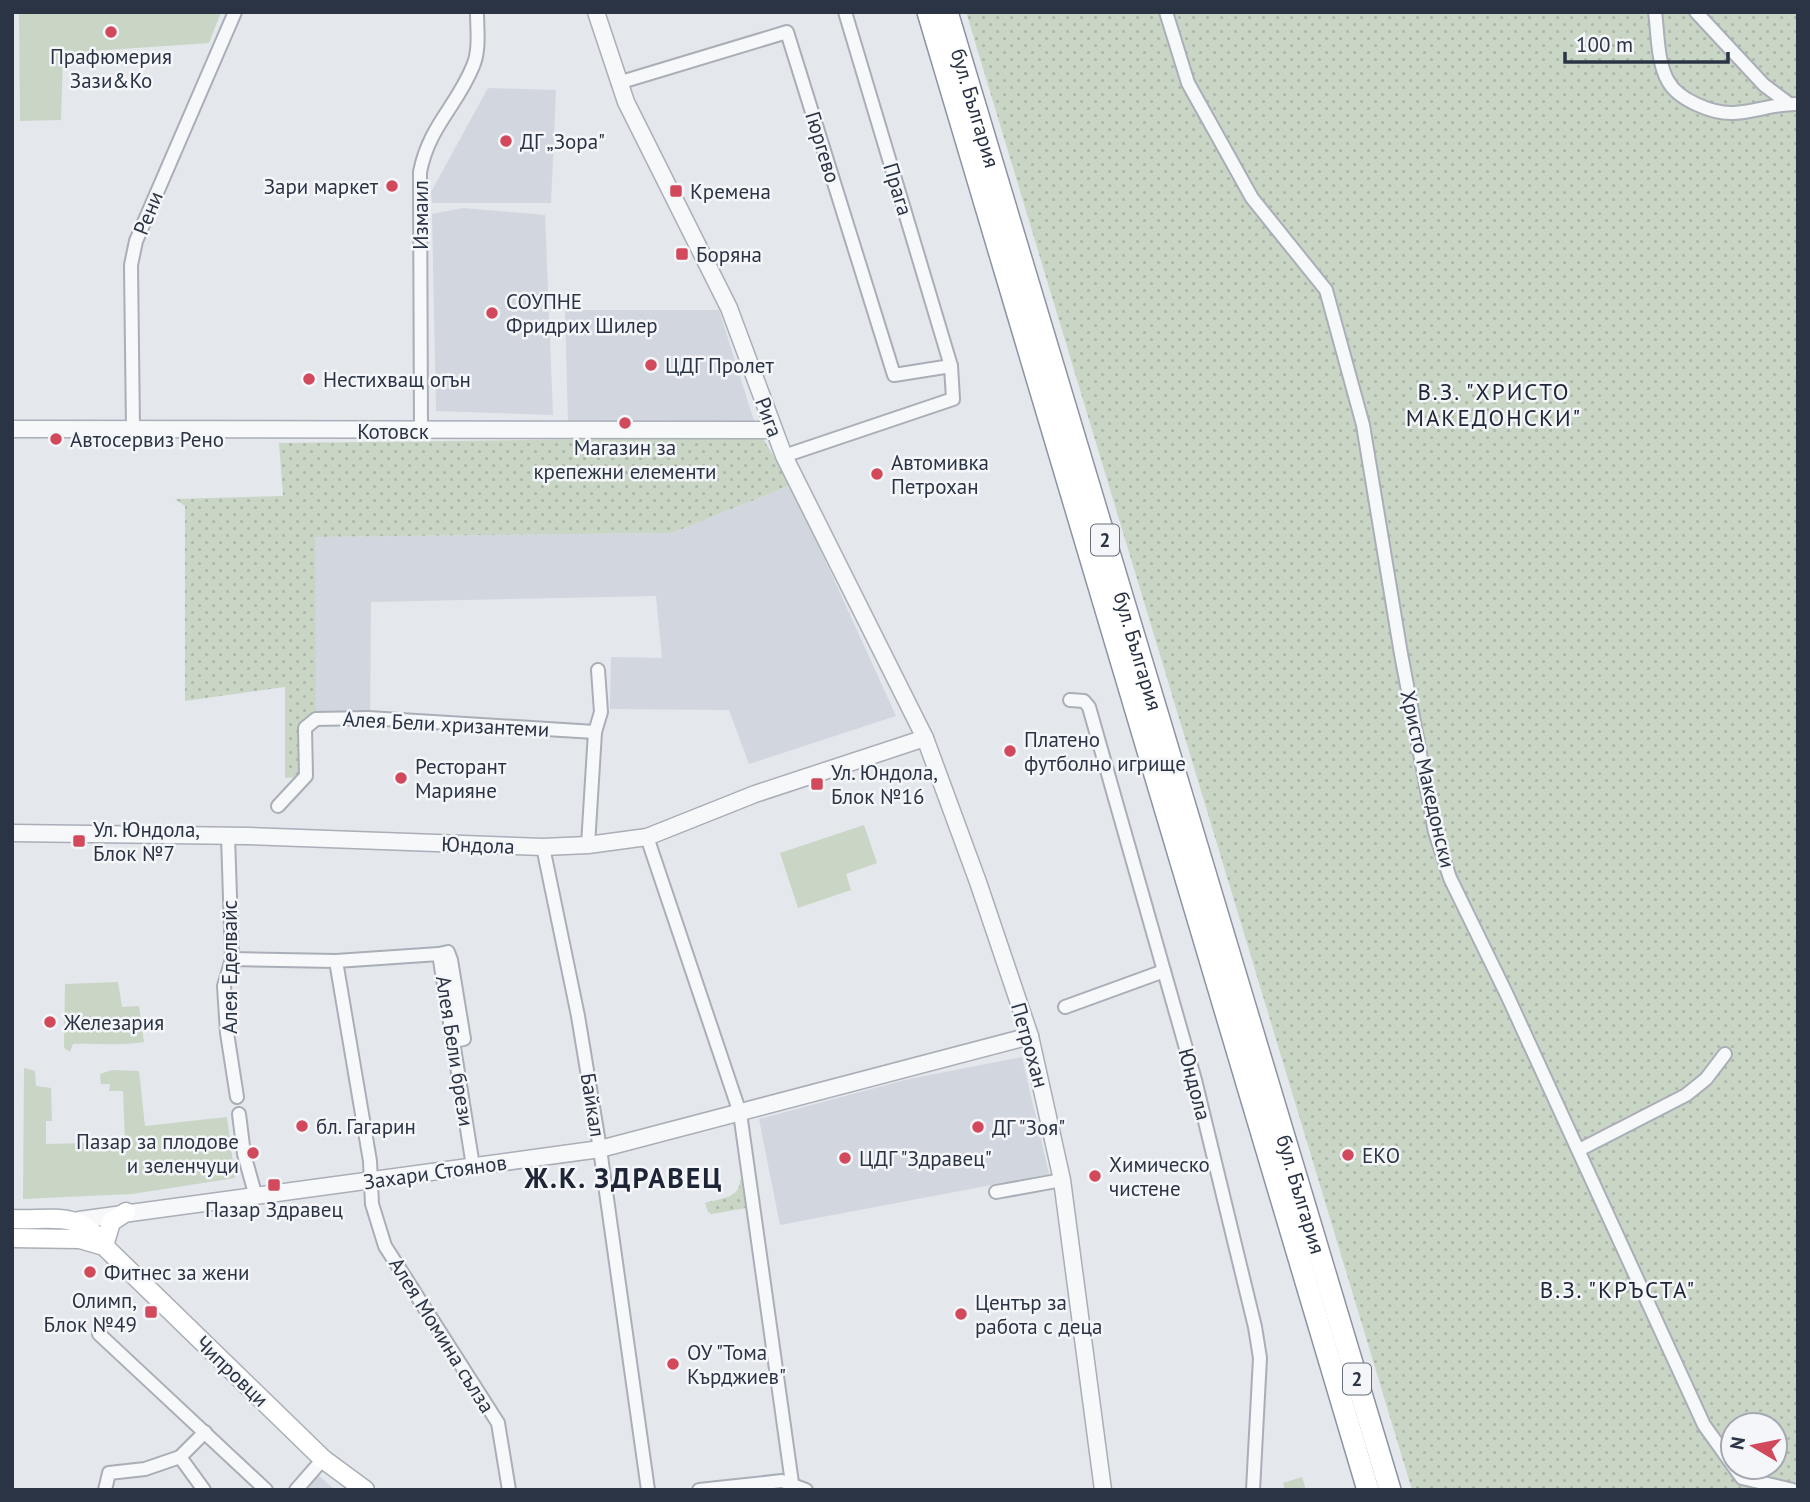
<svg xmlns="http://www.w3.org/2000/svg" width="1810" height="1502" viewBox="0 0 1810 1502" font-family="'PT Sans',sans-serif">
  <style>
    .built { fill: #d2d6de }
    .grass { fill: url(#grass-dots); fill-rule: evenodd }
    .forest { fill: url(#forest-firs) }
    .park { fill: #c9d6c5 }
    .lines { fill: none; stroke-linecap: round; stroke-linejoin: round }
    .minor-casing { stroke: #a9aeb7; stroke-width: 16 }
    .tertiary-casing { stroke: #a9aeb7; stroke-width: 19 }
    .secondary-casing { stroke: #a9aeb7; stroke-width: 21 }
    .trunk-casing { stroke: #8b94a3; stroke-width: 24 }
    .minor { stroke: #f7f8fa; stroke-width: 12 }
    .tertiary { stroke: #f7f8fa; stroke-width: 16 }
    .secondary { stroke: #fff; stroke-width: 18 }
    .trunk { stroke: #fff; stroke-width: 21 }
    .poi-dot { fill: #d1495b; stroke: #f4f6f9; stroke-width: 2.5 }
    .labels { text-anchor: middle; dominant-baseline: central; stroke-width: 5; stroke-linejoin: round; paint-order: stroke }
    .shield { fill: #f4f6f9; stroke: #676e7b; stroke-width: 2 }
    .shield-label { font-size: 19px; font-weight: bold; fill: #2b3445 }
    .poi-label { font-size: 21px; fill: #2b3445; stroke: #f4f6f9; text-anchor: start }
    .street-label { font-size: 21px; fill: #2b3445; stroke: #f4f6f9 }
    .neighbourhood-label { font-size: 23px; letter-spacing: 2px; fill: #1d2536; stroke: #f4f6f9 }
    .district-label { font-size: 28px; font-weight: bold; letter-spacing: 2px; fill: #1d2536; stroke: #f4f6f9 }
  </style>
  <defs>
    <pattern id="grass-dots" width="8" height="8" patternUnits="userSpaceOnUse" patternTransform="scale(1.75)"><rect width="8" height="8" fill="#c9d6c5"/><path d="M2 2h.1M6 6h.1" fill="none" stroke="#adb8ab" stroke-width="1.8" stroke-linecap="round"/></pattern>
    <pattern id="forest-firs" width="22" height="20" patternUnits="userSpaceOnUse" patternTransform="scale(1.75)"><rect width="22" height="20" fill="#c9d6c5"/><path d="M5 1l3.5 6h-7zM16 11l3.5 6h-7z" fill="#adb8ab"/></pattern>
  </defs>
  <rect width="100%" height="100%" fill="#e4e7ec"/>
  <!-- built -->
  <g class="built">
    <path d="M488,88L556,90L551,203H432L431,192Z"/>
    <path d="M463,208L545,215L553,415L436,411L432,214Z"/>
    <path d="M565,310H719L754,421H568Z"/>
    <path d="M791,485L896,716L749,764L729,710L610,709L611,657L662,658L656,596L371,602L370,719H316L313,602L314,537L672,533Z"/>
    <path d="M1022,1057L1049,1174L780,1225L759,1119L909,1079Z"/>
    <path d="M317,1474L335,1490H304Z"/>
  </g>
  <!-- grass -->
  <g class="grass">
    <path d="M966,12H1798V1490H1412ZM1733,1425H1775V1467H1733Z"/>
    <path d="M762,437L791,485L672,533L315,537L316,719L305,728L306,776L285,778V687L185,701V506L175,499L283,496L279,443Z"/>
    <path d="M748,1178L752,1207L712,1214L708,1212L705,1203C720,1198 740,1199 740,1180Z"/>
  </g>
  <!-- forest -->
  <path class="forest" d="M1302,1477L1306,1490H1285L1283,1483Z"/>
  <!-- park -->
  <g class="park">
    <path d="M19,12H221L209,43L63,53L61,120L20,121Z"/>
    <path d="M864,825L877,863L846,874L851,890L798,908L780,853Z"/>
    <path d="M118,982L122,1007L139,1006L144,1042C120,1046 98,1043 73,1044L70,1052L64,1048L65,984Z"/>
    <path d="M24,1068L35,1071L36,1086L51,1088L52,1121H46V1144L125,1142L123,1091H109L110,1084H101L100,1074L112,1070L139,1071L145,1126L227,1117L235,1178L132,1194L23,1199Z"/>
  </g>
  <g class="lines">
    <defs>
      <g id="minor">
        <path d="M1166,12L1188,83L1252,198L1326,290L1363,425L1401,654L1435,832L1450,878L1507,995L1704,1425L1742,1478L1793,1490"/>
        <path d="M1655,12C1658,33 1657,62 1668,81C1678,100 1713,114 1734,113C1755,112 1776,103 1798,104"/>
        <path d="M1696,12L1764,85L1788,103"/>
        <path d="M618,83L787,32L894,375L951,366"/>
        <path d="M133,429L131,265L136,241L235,12"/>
        <path d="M421,431L420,172C429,126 457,106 473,66C480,50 477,29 477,12"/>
        <path d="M784,456L953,399L951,366L845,12"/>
        <path d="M1070,700L1084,701L1089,707L1195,1080L1255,1327L1260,1358L1253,1490"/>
        <path d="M278,806L306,776L305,728L316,719L368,718L595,732"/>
        <path d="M228,836L232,959L224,986L227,1033L237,1097"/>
        <path d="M647,837L740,1113L792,1483"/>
        <path d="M588,845L595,732L601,712L598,670"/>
        <path d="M543,847L578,1016L600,1149L648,1490"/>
        <path d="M439,954L448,952L451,960L464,1039L453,1041"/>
        <path d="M232,959L336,961L370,1161L372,1204L385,1246L498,1423L509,1490"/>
        <path d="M336,961L439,954L473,1166"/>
        <path d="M1065,1007L1164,971"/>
        <path d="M239,1114L244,1154L256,1197"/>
        <path d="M1579,1150L1686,1095L1706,1079L1725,1054"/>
        <path d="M996,1192L1062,1180"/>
        <path d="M99,1334L266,1490"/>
        <path d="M180,1457L204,1490"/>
        <path d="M105,1490L109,1473L145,1469L180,1457L205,1432"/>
        <path d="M296,1490L323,1459"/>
        <path d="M699,1490L782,1481L806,1490"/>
      </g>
      <g id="tertiary">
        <path d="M596,12L626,102L729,308L784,456L925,738L978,882L1030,1036L1062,1180L1103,1490"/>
        <path d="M12,429L773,430"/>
        <path d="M12,833L248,836L543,847L588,845L647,837L755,794L925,738"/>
        <path d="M79,1220L600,1149L1030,1036"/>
      </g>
      <g id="secondary">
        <path d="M12,1219C52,1221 79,1209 104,1246"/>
        <path d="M12,1238L80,1239L104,1246L323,1459L365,1490"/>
        <path d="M104,1246L111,1222L126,1212"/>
      </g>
      <g id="trunk">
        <path d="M928,12L1368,1490"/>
        <path id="s1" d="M947,12L1390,1490"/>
      </g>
    </defs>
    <!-- minor casing -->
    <use href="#minor" class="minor-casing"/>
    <!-- tertiary casing -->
    <use href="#tertiary" class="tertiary-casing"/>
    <!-- secondary casing -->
    <use href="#secondary" class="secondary-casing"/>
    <!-- trunk casing -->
    <use href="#trunk" class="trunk-casing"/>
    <!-- minor -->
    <use href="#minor" class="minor"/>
    <!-- tertiary -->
    <use href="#tertiary" class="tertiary"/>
    <!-- secondary -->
    <use href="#secondary" class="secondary"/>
    <!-- trunk -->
    <use href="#trunk" class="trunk"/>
  </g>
  <!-- markers -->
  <g class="poi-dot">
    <circle cx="111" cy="32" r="7"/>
    <circle cx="506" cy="141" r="7"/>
    <circle cx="392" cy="186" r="7"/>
    <rect x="669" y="184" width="14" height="14" rx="3.5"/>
    <rect x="675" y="247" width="14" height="14" rx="3.5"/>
    <circle cx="492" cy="313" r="7"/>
    <circle cx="651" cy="365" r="7"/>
    <circle cx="309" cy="379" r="7"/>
    <circle cx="625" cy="423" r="7"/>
    <circle cx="56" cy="439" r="7"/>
    <circle cx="877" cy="474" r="7"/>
    <circle cx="1010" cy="751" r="7"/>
    <circle cx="401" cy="778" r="7"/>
    <rect x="810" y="777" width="14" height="14" rx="3.5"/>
    <rect x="72" y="834" width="14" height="14" rx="3.5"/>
    <circle cx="50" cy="1022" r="7"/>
    <circle cx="302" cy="1126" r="7"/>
    <circle cx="978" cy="1127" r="7"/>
    <circle cx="253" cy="1153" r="7"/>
    <circle cx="1348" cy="1155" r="7"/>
    <circle cx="845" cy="1158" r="7"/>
    <circle cx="1095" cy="1176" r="7"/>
    <rect x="267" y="1178" width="14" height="14" rx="3.5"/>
    <circle cx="90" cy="1272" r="7"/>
    <rect x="144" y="1305" width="14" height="14" rx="3.5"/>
    <circle cx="961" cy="1314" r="7"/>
    <circle cx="673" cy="1364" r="7"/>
  </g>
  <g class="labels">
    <!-- shield labels -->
    <g class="shield">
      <rect x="1091" y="524.5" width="28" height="31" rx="5"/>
      <rect x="1343" y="1363.5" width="28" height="31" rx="5"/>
    </g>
    <g class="shield-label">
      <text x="1105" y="540">2</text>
      <text x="1357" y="1379">2</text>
    </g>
    <!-- poi labels -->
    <g class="poi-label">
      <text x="111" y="56" text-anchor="middle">Прафюмерия<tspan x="111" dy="24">Зази&amp;Ко</tspan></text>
      <text x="520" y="141">ДГ „Зора"</text>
      <text x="378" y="186" text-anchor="end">Зари маркет</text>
      <text x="690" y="191">Кремена</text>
      <text x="696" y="254">Боряна</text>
      <text x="506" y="301">СОУПНЕ<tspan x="506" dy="24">Фридрих Шилер</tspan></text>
      <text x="665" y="365">ЦДГ Пролет</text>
      <text x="323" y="379">Нестихващ огън</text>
      <text x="70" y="439">Автосервиз Рено</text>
      <text x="625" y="447" text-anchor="middle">Магазин за<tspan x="625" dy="24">крепежни елементи</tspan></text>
      <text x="891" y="462">Автомивка<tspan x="891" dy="24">Петрохан</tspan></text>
      <text x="1024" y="739">Платено<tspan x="1024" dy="24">футболно игрище</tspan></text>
      <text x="415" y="766">Ресторант<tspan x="415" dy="24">Марияне</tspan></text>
      <text x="831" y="772">Ул. Юндола,<tspan x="831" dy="24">Блок №16</tspan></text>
      <text x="93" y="829">Ул. Юндола,<tspan x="93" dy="24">Блок №7</tspan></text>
      <text x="64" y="1022">Железария</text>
      <text x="316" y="1126">бл. Гагарин</text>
      <text x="992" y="1127">ДГ "Зоя"</text>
      <text x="239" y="1141" text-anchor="end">Пазар за плодове<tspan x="239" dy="24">и зеленчуци</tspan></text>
      <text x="1362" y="1155">ЕКО</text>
      <text x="859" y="1158">ЦДГ "Здравец"</text>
      <text x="1109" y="1164">Химическо<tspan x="1109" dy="24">чистене</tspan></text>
      <text x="274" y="1209" text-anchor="middle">Пазар Здравец</text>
      <text x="104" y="1272">Фитнес за жени</text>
      <text x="137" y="1300" text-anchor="end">Олимп,<tspan x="137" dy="24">Блок №49</tspan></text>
      <text x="975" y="1302">Център за<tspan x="975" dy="24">работа с деца</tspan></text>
      <text x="687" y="1352">ОУ "Тома<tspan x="687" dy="24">Кърджиев"</tspan></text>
    </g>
    <!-- street labels -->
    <g class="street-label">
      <text stroke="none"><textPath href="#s1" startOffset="100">бул. България</textPath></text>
      <text transform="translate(823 147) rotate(73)">Гюргево</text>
      <text transform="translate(898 189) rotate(73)">Прага</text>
      <text transform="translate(148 213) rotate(-68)">Рени</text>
      <text transform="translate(420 215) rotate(-90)">Измаил</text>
      <text transform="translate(769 417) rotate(69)">Рига</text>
      <text x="393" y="431">Котовск</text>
      <text stroke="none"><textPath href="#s1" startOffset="667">бул. България</textPath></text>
      <text transform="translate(446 724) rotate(3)">Алея Бели хризантеми</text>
      <text transform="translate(1428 779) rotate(77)">Христо Македонски</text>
      <text transform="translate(478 845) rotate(2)">Юндола</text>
      <text transform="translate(229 967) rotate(-90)">Алея Еделвайс</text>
      <text transform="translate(1030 1045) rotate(74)">Петрохан</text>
      <text transform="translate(455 1051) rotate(81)">Алея Бели брези</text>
      <text transform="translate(1195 1084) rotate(75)">Юндола</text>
      <text transform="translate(593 1105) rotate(81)">Байкал</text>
      <text transform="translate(435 1172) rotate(-8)">Захари Стоянов</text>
      <text stroke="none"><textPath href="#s1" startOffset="1234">бул. България</textPath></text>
      <text transform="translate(442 1335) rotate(58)">Алея Момина сълза</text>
      <text transform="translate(232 1371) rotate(44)">Чипровци</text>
    </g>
    <!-- neighbourhood labels -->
    <g class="neighbourhood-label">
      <text x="1494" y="391">В.З. "ХРИСТО<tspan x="1494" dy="26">МАКЕДОНСКИ"</tspan></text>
      <text x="1618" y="1289">В.З. "КРЪСТА"</text>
    </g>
    <!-- district labels -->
    <g class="district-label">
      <text x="624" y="1177">Ж.К. ЗДРАВЕЦ</text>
    </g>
  </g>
  <!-- border -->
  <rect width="1810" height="1502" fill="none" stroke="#2b3445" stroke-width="28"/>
  <!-- north arrow -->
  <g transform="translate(1754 1446) rotate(280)"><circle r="33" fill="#f4f6f9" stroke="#a4a8b1" stroke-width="2"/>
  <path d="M0-5L12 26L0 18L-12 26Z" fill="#d1495b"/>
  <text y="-10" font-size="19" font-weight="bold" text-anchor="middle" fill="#2b3445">N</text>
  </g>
  <!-- scale -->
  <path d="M1565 52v10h163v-10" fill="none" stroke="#2b3445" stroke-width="3.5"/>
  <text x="1576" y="52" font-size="21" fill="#2b3445" stroke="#f4f6f9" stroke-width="5" paint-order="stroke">100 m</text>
</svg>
